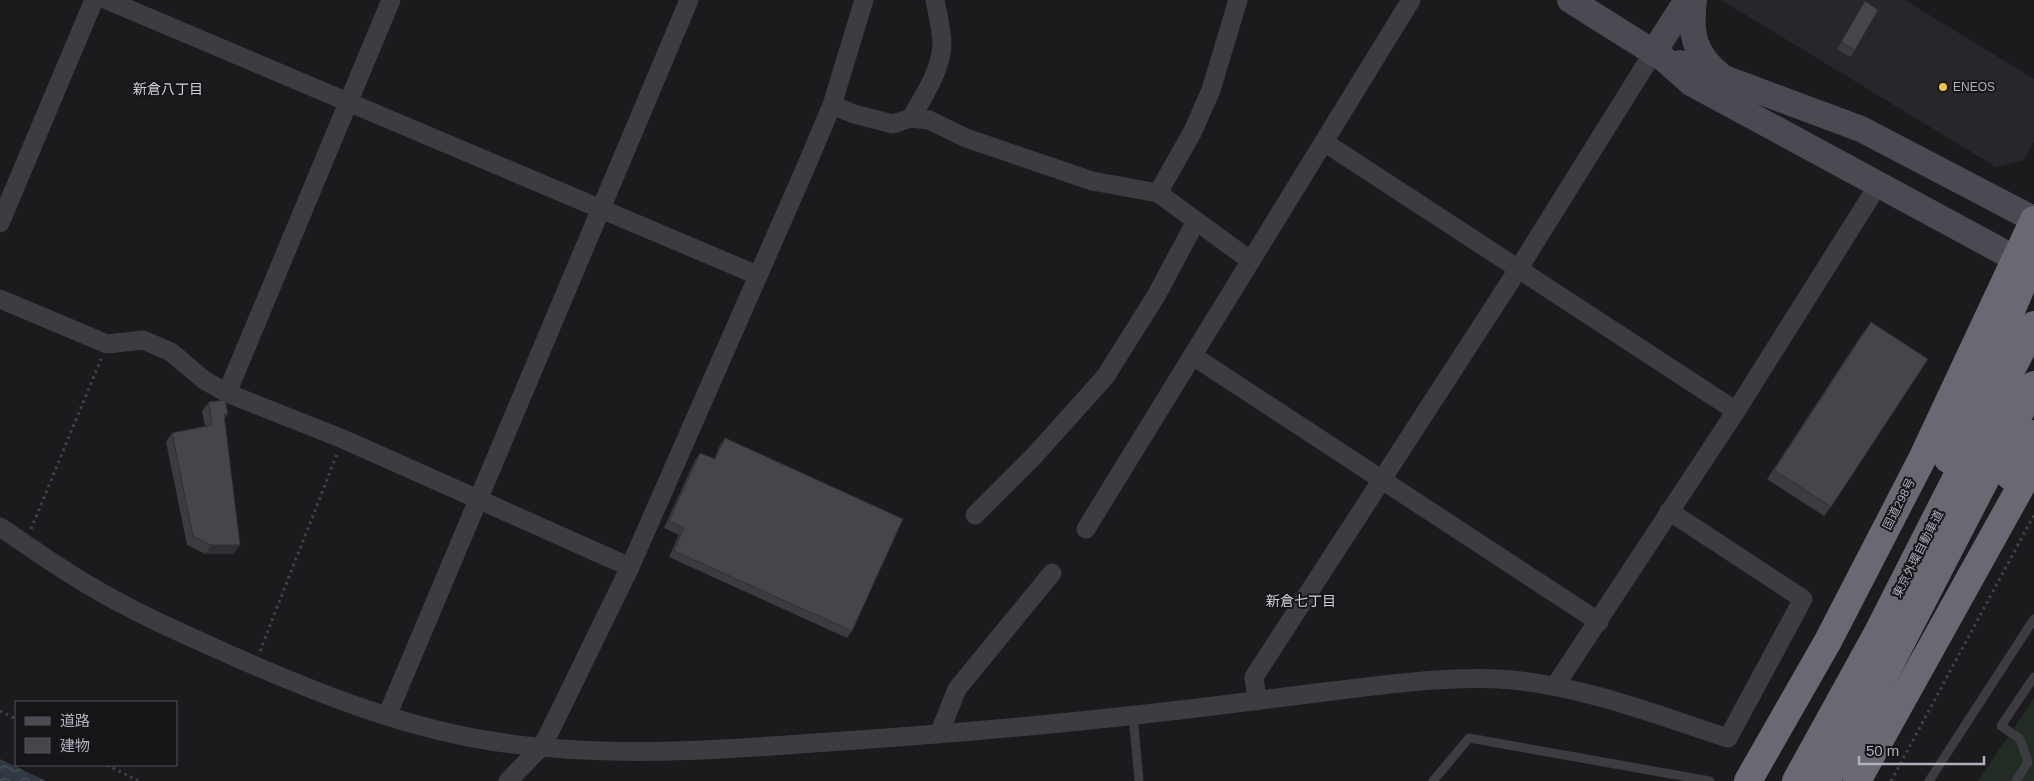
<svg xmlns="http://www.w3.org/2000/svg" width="2034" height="781" viewBox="0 0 2034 781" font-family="Arial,'Noto Sans JP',sans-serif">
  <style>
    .built { fill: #27262a }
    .green { fill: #222b24 }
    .water { fill: url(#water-waves) }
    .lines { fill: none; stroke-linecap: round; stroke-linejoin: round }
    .path { stroke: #424349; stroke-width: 3; stroke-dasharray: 2.5 4; stroke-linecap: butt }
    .lane { stroke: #3c3c42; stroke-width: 9 }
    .street { stroke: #3c3c42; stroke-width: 19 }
    .secondary { stroke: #4a4b52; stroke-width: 26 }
    .highway { stroke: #686972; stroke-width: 28 }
    .highway-bridge { stroke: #686972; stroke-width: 28 }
    .wall { fill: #3b3b40 }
    .shaded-wall { fill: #303034 }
    .building { fill: #45454a; stroke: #303034 }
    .poi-dot { fill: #ecc643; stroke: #161518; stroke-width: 2 }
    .labels { text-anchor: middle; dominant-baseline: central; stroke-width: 4; stroke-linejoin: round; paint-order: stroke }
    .poi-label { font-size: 12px; fill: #aeb0bc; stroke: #161518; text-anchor: start }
    .street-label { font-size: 12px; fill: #aeb0bc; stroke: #161518 }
    .neighbourhood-label { font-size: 14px; fill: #ced0d8; stroke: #161518 }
  </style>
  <defs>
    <pattern id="water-waves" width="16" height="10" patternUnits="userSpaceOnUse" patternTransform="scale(1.25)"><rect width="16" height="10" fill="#303841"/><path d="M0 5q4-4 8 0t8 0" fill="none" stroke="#4b525a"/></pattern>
  </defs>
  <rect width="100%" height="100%" fill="#1b1a1d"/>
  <!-- built -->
  <path class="built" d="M1721,0H1905L2034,79V142L2024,160L1996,167Z"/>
  <!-- green -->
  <path class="green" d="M2034,698V781H1978Z"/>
  <!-- water -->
  <path class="water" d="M0,759L46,781H0Z"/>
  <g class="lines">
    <!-- path -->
    <g class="path">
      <path d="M31,529L101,359"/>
      <path d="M260,651L337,454"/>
      <path d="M0,711L16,719"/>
      <path d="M107,765L139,781"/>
      <path d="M1891,781L2034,515"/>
    </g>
    <!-- lane -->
    <g class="lane">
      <path d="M1133,715L1139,781"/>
      <path d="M1433,781L1469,738L1710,781"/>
      <path d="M1929,781L2034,619"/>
      <path d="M2016,781L2028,762L2020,739L2001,726L2034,677"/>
    </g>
    <!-- street -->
    <g class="street">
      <path d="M107,0L757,275"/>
      <path d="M832,105L854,114L893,124L911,118L929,120L966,138L1092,181L1158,193L1251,261"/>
      <path d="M911,118C923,97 940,72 942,46C942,30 938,16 935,0"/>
      <path d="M1324,142L1736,411"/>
      <path d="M1158,193L1193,131L1211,90L1238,0"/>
      <path d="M0,223L94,0"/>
      <path d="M0,299L107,344L143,340L171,352L204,380L227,393L343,439L630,567"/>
      <path d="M1193,356L1599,622"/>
      <path d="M227,393L391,0"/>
      <path d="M975,515L1034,456L1105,377L1156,296L1196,221"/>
      <path d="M0,527C30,547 59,568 90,586C137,614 186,635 235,657C317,693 402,727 491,741C597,758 707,751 814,743C921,736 1029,727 1136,715C1202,708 1267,699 1332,691C1392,684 1452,675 1512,680C1586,687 1657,715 1728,738L1803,599L1669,511"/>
      <path d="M1086,529L1411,0"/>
      <path d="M1555,686L1736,411L1878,185"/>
      <path d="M1257,701L1254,677L1519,268L1653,53"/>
      <path d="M387,716L689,0"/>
      <path d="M939,734L957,689L1052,573"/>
      <path d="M508,781L540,748L548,735L630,567L805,169L832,105L864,0"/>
    </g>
    <!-- secondary -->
    <g class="secondary">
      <path d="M1570,0L1664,59L1691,83L2016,259"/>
      <path d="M1694,0C1690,32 1693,53 1720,75"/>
      <path d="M1653,53L1687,0"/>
      <path d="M1680,63L1697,68L1861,129L2033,219L2034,217"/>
    </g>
    <!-- highway -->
    <g class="highway">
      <path d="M2010,476L2034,434"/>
      <path d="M1748,781L1828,641L1922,459L2034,220"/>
      <path d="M1826,781L1861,720L2034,385"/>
      <path d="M1857,781L2034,463"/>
    </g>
    <!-- highway-bridge -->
    <g class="highway-bridge">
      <path d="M1948,459L2034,257"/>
      <path d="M1796,781L1877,634L2034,325"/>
    </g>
  </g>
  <!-- wall -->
  <g class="wall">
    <path d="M1865,1L1855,50L1850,57L1837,49Z"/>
    <path d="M1864,331L1831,507L1824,516L1767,479Z"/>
    <path d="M209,402L224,420L240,545L233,554H205L187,545L166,442L172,433L205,426L202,411Z"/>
    <path d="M725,438L852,631L847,638L669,557L679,535L664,528L695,460L700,453L714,459L720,445Z"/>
  </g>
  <!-- shaded-wall -->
  <g class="shaded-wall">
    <path d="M224,414H228L222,423Z"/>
    <path d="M211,545H240L233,554H205Z"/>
  </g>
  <!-- building -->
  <g class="building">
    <path d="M1865,1L1878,10L1855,50L1841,42Z"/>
    <path d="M1871,322L1928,359L1831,507L1774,470Z"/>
    <path d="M225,400L228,414H224L240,545H211L193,536L172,433L212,425L209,402Z"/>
    <path d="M725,438L903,519L852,631L674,551L684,528L669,521L700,453L715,459Z"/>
  </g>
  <!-- markers -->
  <circle class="poi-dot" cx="1943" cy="87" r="5"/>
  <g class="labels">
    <!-- poi labels -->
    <g class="poi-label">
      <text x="1953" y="87">ENEOS</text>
    </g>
    <!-- street labels -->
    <g class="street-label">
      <text transform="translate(1899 504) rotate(-63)">国道298号</text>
      <text transform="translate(1918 554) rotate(-63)">東京外環自動車道</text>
    </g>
    <!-- neighbourhood labels -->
    <g class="neighbourhood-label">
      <text x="168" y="89">新倉八丁目</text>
      <text x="1301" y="601">新倉七丁目</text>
    </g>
  </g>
  <!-- legend -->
  <rect x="15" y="701" width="162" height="65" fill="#161518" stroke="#53535a"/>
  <rect x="25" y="717" width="25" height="8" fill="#4a4b52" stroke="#53535a"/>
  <text x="60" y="726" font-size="15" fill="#aeb0bc">道路</text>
  <rect x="25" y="738" width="25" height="15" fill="#45454a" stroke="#53535a"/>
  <text x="60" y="751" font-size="15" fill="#aeb0bc">建物</text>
  <!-- scale -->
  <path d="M1859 756v8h125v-8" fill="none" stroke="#aeb0bc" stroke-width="2.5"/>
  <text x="1866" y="756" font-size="15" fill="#aeb0bc" stroke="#161518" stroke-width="4" paint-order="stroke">50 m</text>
</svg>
